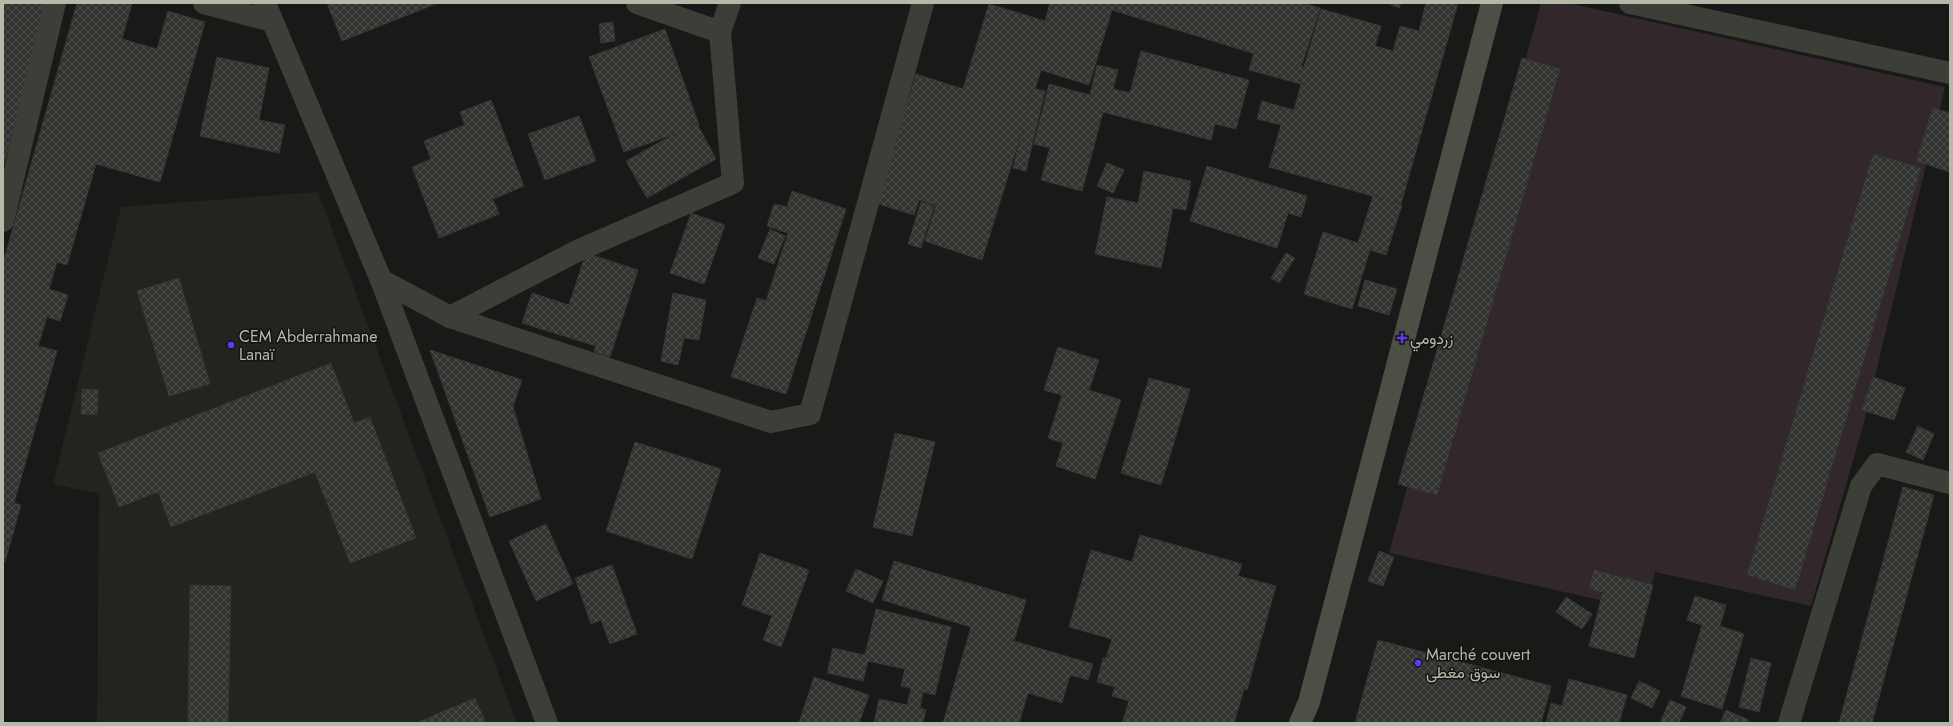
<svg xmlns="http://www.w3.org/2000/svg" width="1953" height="726" viewBox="0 0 1953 726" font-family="Jost,Vazirmatn,sans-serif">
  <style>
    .built { fill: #222420 }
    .park { fill: #32272a }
    .building { fill: url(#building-cross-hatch); stroke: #333632 }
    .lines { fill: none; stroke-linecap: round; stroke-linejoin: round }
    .minor { stroke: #3c3f38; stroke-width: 22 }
    .tertiary { stroke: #3c3f38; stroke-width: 22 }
    .secondary { stroke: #4c4f46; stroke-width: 22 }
    .poi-dot { fill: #6637f2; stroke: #131512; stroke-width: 1.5 }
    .labels { text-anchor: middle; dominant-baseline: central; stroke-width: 3; stroke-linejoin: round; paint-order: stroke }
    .poi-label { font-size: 16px; fill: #b5b9aa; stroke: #131512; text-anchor: start }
  </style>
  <defs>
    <pattern id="building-cross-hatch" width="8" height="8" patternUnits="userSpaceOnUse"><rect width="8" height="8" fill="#313430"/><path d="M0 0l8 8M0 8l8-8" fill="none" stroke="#4d4f4b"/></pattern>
  </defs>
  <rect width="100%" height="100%" fill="#181a18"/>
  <!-- built -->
  <path class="built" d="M318,192L517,723H97L99,494L53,484L121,207Z"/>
  <!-- park -->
  <path class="park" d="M1541,3H1568L1945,87L1863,426L1811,606L1655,572L1645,610L1389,553Z"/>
  <!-- building -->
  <g class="building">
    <path d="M3,3H49L3,168Z"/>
    <path d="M77,3H132L122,39L157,49L168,11L205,22L160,182L96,164L67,265L57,262L49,289L68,295L60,321L47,317L38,346L57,351L14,503L21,505L5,562L3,561V263Z"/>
    <path d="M327,3H438L342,41Z"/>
    <path d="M1050,3H1303L1320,8L1301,68L1112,10L1089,85L1041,70L982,260L925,241L936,205L919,200L914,215L876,203L916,74L963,89L989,4L1045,21Z"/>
    <path d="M1387,3H1401L1399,8Z"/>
    <path d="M1426,3H1458L1401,204L1269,167L1281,125L1257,119L1262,101L1294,110L1301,84L1249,70L1254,53L1304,67L1321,9L1381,26L1375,46L1393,51L1400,26L1419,31Z"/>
    <path d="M613,22L615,41L601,43L599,24Z"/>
    <path d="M665,29L699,125L624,152L589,57Z"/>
    <path d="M1141,51L1249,80L1236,129L1215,124L1211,140L1103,112L1082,191L1041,180L1050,148L1034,144L1049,84L1090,95L1097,65L1118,70L1113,89L1130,93Z"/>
    <path d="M217,57L269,68L259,120L285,125L279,153L200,136Z"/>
    <path d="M1522,58L1560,69L1437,495L1398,484Z"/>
    <path d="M1032,88L1045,91L1026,171L1013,168Z"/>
    <path d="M491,100L524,186L493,199L499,214L439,238L412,167L431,159L424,141L465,125L460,112Z"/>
    <path d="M1933,108L1950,113V172L1916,161Z"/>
    <path d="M579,116L596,161L545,180L528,134Z"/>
    <path d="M696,122L716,159L647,198L626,161Z"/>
    <path d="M1873,154L1921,168L1795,590L1747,575Z"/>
    <path d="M1107,163L1124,170L1113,193L1097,186Z"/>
    <path d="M1207,166L1307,196L1301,217L1288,213L1277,248L1190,221Z"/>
    <path d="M1144,171L1191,181L1186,210L1173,208L1161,268L1095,254L1107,197L1138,203Z"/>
    <path d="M792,191L846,209L786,394L731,377L757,298L766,301L788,233L767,226L774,204L787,207Z"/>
    <path d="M1373,196L1402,205L1386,255L1370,250L1352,309L1304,294L1323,232L1358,243Z"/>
    <path d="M921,202L934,206L921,248L908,244Z"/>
    <path d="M691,213L725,225L704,284L670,273Z"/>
    <path d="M770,229L785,236L774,264L758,258Z"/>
    <path d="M586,253L638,270L610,357L594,352L596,346L522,323L532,293L569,305Z"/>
    <path d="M1286,253L1295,258L1279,283L1271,278Z"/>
    <path d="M179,278L210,384L169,396L137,291Z"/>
    <path d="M1365,280L1397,289L1389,315L1358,306Z"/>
    <path d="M673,293L706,300L699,340L684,338L678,365L661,361Z"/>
    <path d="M1058,347L1099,360L1089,390L1121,400L1095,479L1056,466L1063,443L1048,438L1062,395L1044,390Z"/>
    <path d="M430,350L522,380L513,407L541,499L490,517Z"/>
    <path d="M331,363L354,423L370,417L416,538L350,563L315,472L171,527L158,492L119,507L98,453Z"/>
    <path d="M1873,377L1905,388L1894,420L1862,410Z"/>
    <path d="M1149,378L1190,389L1161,485L1121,473Z"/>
    <path d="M82,389L98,390L97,415L81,414Z"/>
    <path d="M1918,426L1934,434L1923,460L1906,452Z"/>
    <path d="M895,433L935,442L912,536L873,527Z"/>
    <path d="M635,442L721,469L692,559L606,531Z"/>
    <path d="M1903,487L1934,495L1872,723H1839Z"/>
    <path d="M546,524L573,584L536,601L509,541Z"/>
    <path d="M1140,535L1242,564L1238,576L1276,586L1247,690L1244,689L1234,723H1122L1129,701L1112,696L1115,687L1097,682L1103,658H1106L1112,639L1069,627L1091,550L1132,562Z"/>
    <path d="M1379,551L1394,557L1383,586L1368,581Z"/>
    <path d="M760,553L809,570L781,647L763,640L772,616L742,605Z"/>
    <path d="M894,561L1026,600L1014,641L1093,664L1088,680L1070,675L1062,703L1028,693L1019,723H943L971,627L882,600Z"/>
    <path d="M612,565L637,634L610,644L601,620L591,624L575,578Z"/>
    <path d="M856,569L883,581L873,603L846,591Z"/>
    <path d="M1594,570L1653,585L1634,658L1589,646L1603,592L1589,589Z"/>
    <path d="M190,585L231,586L228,723L188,722Z"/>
    <path d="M1695,596L1726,605L1720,626L1744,634L1722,709L1681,696L1702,625L1687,620Z"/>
    <path d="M1566,597L1592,614L1582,629L1556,612Z"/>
    <path d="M876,609L951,627L935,695L923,692L920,708L926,710L923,723H874L879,699L907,705L911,688L901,686L905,669L868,661L863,681L827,673L833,648L865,655Z"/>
    <path d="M1378,640L1551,686L1541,723H1355Z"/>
    <path d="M1751,658L1771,663L1759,712L1739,707Z"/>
    <path d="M814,677L869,695L859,723H799Z"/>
    <path d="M1569,679L1627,695L1619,723H1546L1551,703L1562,706Z"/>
    <path d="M1639,681L1660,691L1652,708L1631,698Z"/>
    <path d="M475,698L486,723H416Z"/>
    <path d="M1670,700L1686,707L1679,723H1660Z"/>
    <path d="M1726,710L1749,720L1748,723H1720Z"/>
  </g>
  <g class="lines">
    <!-- minor -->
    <g class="minor">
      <path d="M204,3L272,21"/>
      <path d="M637,3L720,32"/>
      <path d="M1630,3L1950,73"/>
      <path d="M3,221L55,3"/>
      <path d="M381,280L450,317L771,422L810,414L923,3"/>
      <path d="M450,317L579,250L733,183L720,32L730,3"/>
      <path d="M1789,723L1861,486L1877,464L1950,483"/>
    </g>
    <!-- tertiary -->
    <path class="tertiary" d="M265,3L381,280L547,723"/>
    <!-- secondary -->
    <path class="secondary" d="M1300,723L1309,702L1492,3"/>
  </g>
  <!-- markers -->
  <g class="poi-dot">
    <path d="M1400 332h4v4h4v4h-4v4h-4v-4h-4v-4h4z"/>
    <circle cx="231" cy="345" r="4"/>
    <circle cx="1418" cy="663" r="4"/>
  </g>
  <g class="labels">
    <!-- poi labels -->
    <g class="poi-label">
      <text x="239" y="336">CEM Abderrahmane<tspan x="239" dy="18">Lanaï</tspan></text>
      <text x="1410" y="338">زردومي</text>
      <text x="1426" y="654">Marché couvert<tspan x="1426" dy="18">سوق مغطى</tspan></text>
    </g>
  </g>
  <!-- border -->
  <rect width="1953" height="726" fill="none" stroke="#b5b9aa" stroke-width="8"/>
</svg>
